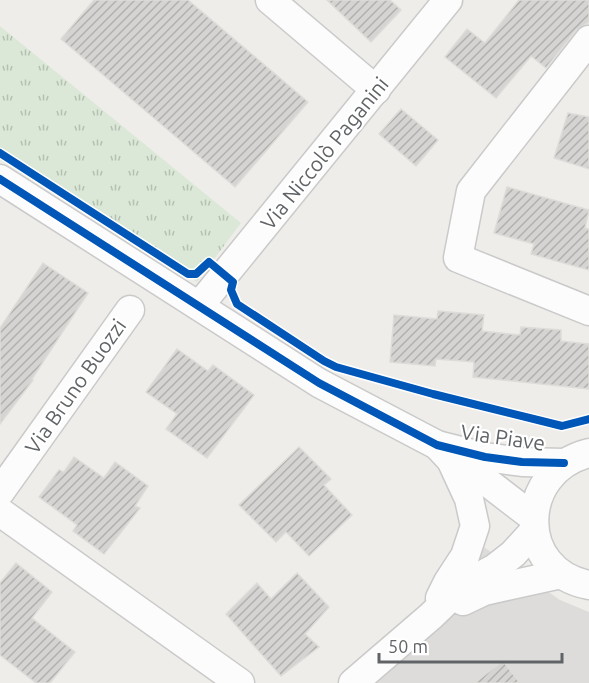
<svg xmlns="http://www.w3.org/2000/svg" width="589" height="683" viewBox="0 0 589 683" font-family="Ubuntu,sans-serif">
  <style>
    .industrial { fill: #dedcda }
    .grass { fill: url(#grass-tufts) }
    .building { fill: url(#building-hatch); stroke: #dedcd9; stroke-width: 1.5 }
    .lines { fill: none; stroke-linecap: round; stroke-linejoin: round }
    .minor-casing { stroke: #c9cac9; stroke-width: 31 }
    .minor { stroke: #fdfcfc; stroke-width: 28 }
    .cycleway-casing { stroke: #fff; stroke-width: 11 }
    .cycleway { stroke: #0057b8; stroke-width: 8 }
    .labels { text-anchor: middle; dominant-baseline: central; stroke-width: 4.5; stroke-linejoin: round; paint-order: stroke }
    .street-label { font-size: 21px; fill: #606467; stroke: #fff }
  </style>
  <defs>
    <pattern id="grass-tufts" width="24" height="20" patternUnits="userSpaceOnUse" patternTransform="scale(1.5)"><rect width="24" height="20" fill="#dbe8d7"/><path d="M3 7l-1-3M5 7V3M7 7l1-3M15 17l-1-3M17 17v-4M19 17l1-3" fill="none" stroke="#b5c0b2"/></pattern>
    <pattern id="building-hatch" width="6" height="6" patternUnits="userSpaceOnUse" patternTransform="scale(1.5)"><rect width="6" height="6" fill="#d5d4d3"/><path d="M-1 1l2-2M0 6l6-6M5 7l2-2" fill="none" stroke="#b0b0af"/></pattern>
  </defs>
  <rect width="100%" height="100%" fill="#efedea"/>
  <!-- industrial -->
  <path class="industrial" d="M481,545L560,600L589,612V683H359Z"/>
  <!-- grass -->
  <path class="grass" d="M0,26L241,223L197,282L0,160Z"/>
  <!-- building -->
  <g class="building">
    <path d="M94,0H188L308,102L235,187L61,39Z"/>
    <path d="M327,0H390L401,10L371,42Z"/>
    <path d="M519,0H589V22L576,30L546,68L531,56L496,98L445,57L467,29L485,43Z"/>
    <path d="M401,109L438,140L416,166L379,134Z"/>
    <path d="M568,113L589,117V169L554,158Z"/>
    <path d="M507,187L589,210L585,228L589,229V270L531,254L534,244L494,233Z"/>
    <path d="M43,263L88,293L32,379L33,380L0,424V328Z"/>
    <path d="M438,311L484,315L482,331L520,335L521,327L561,330V341L589,344V389L473,377L474,362L436,359L435,366L390,362L394,315L437,319Z"/>
    <path d="M177,349L208,371L213,365L254,395L207,458L166,429L177,414L146,392Z"/>
    <path d="M299,447L331,479L324,485L352,515L309,556L286,532L276,542L239,505Z"/>
    <path d="M74,457L104,478L115,462L148,486L135,506L140,508L104,554L73,531L77,525L39,497L59,470L64,472Z"/>
    <path d="M16,563L52,592L32,618L75,652L50,683H36L0,655V583Z"/>
    <path d="M297,573L329,607L305,634L319,647L281,676L226,614L257,583L271,599Z"/>
    <path d="M503,661L520,683H474Z"/>
  </g>
  <g class="lines">
    <defs>
      <g id="minor">
        <path d="M270,0L376,90"/>
        <path d="M589,40L471,191L458,258L589,311"/>
        <path d="M0,179L319,383L437,445L485,457L522,462L564,463"/>
        <path d="M199,306L448,0"/>
        <path d="M437,445L451,460L469,499L475,526L465,556L448,582L440,598"/>
        <path d="M589,453C517,471 515,571 589,585"/>
        <path d="M451,460L478,475L534,518"/>
        <path d="M0,492L130,310"/>
        <path d="M0,512L240,683"/>
        <path d="M463,601L484,591L561,574"/>
        <path d="M353,683L431,616L462,586L495,568L513,554L534,531"/>
      </g>
    </defs>
    <!-- minor casing -->
    <use href="#minor" class="minor-casing"/>
    <!-- minor -->
    <use href="#minor" class="minor"/>
    <defs>
      <g id="cycleway">
        <path d="M0,153L188,274H196L209,262L233,282L231,290L237,304L324,361L336,367L433,394L562,426L589,419"/>
        <path d="M0,179L319,383L437,445L485,457L522,462L564,463"/>
      </g>
    </defs>
    <!-- cycleway casing -->
    <use href="#cycleway" class="cycleway-casing"/>
    <!-- cycleway -->
    <use href="#cycleway" class="cycleway"/>
  </g>
  <g class="labels">
    <!-- street labels -->
    <g class="street-label">
      <text transform="translate(324 153) rotate(-51)">Via Niccolò Paganini</text>
      <text transform="translate(75 386) rotate(-55)">Via Bruno Buozzi</text>
      <text transform="translate(503 437) rotate(8)">Via Piave</text>
    </g>
  </g>
  <!-- scale -->
  <path d="M379 653v9h183v-9" fill="none" stroke="#606467" stroke-width="3"/>
  <text x="388" y="653" font-size="18" fill="#606467" stroke="#ffffff" stroke-width="4.5" paint-order="stroke">50 m</text>
</svg>
